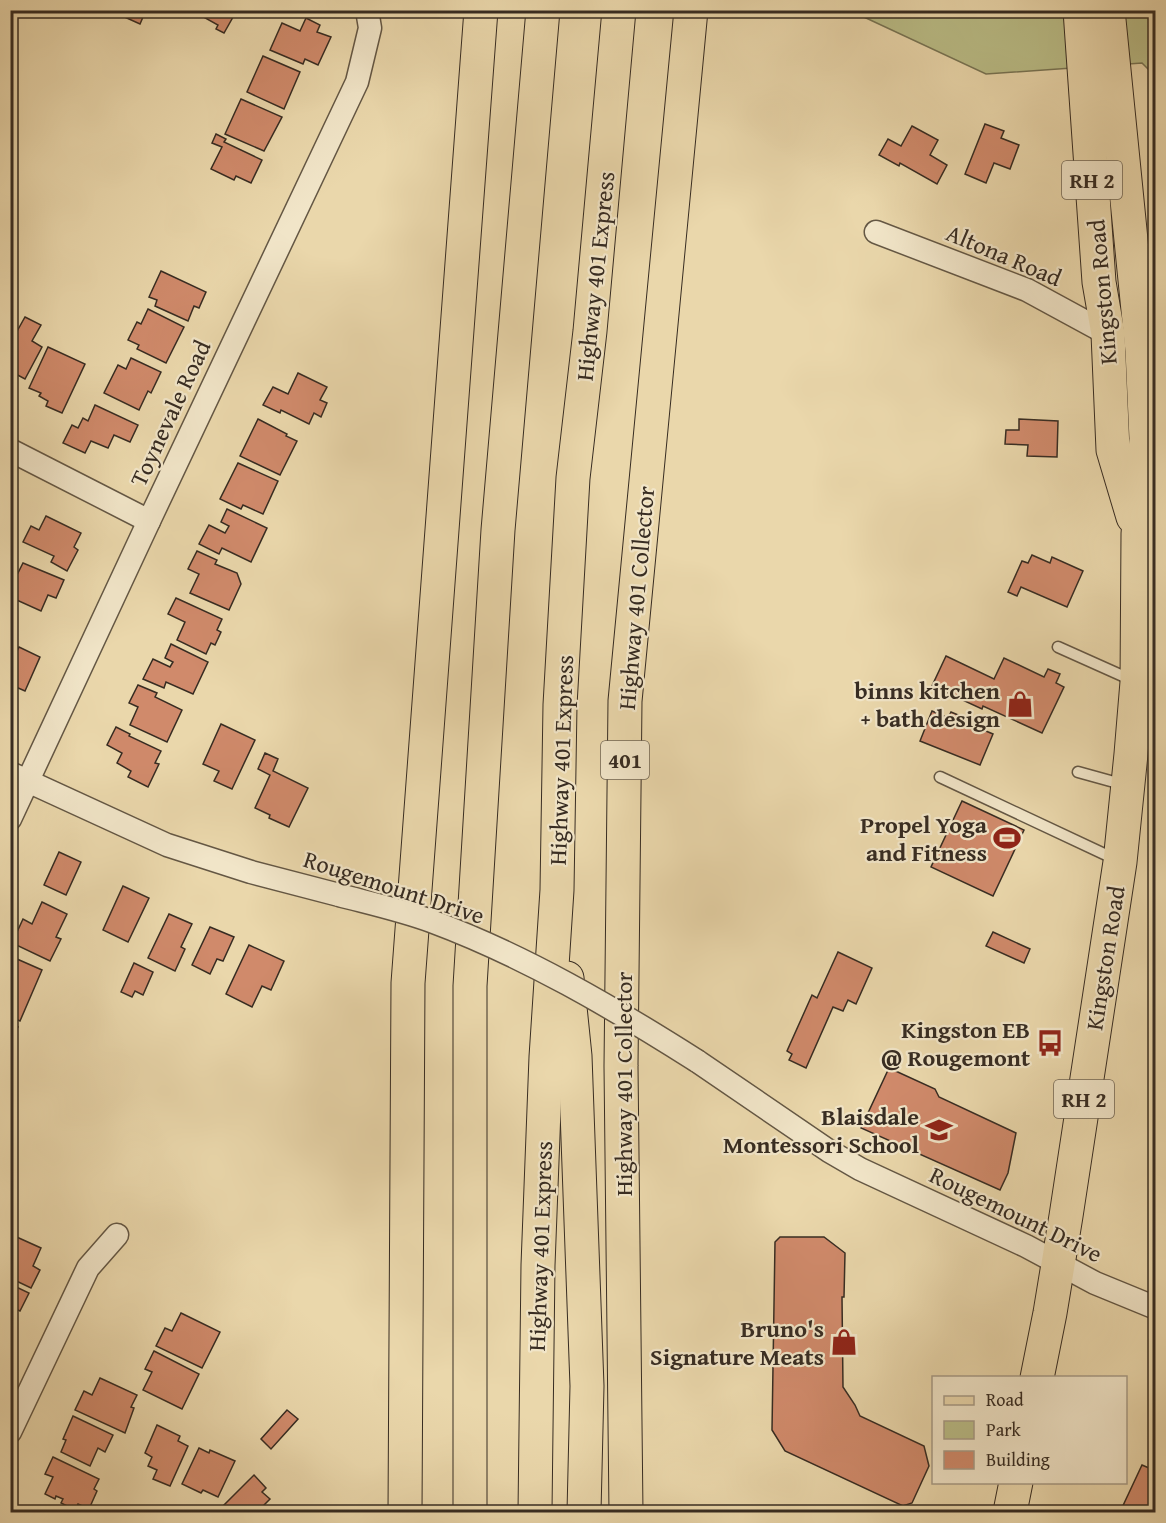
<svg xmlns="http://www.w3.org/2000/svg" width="1166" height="1523" viewBox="0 0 1166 1523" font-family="'Gentium Book Plus',serif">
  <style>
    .green { fill: #babd87; stroke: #787454; stroke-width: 1.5 }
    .building { fill: #d08a6b; stroke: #372c22; stroke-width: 1.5 }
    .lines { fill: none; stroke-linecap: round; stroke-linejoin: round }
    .service-casing { stroke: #645744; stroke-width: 13 }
    .minor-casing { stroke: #645744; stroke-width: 25 }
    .primary-casing { stroke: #372c22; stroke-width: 35 }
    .motorway-casing { stroke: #372c22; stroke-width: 35 }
    .service { stroke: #f1e5c8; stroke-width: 10 }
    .minor { stroke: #f1e5c8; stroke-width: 22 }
    .primary { stroke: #ead7ab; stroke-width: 33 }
    .motorway { stroke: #ead7ab; stroke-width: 33 }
    .minor-bridge-casing { stroke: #645744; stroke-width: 25; stroke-linecap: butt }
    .minor-bridge { stroke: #f1e5c8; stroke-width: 22 }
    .labels { text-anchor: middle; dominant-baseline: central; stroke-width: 4.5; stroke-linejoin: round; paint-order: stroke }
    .shield { fill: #f1e5c8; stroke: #6f6454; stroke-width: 1.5 }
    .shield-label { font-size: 22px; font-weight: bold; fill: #372c22 }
    .street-label { font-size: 24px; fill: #372c22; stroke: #f1e5c8 }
    .poi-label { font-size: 24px; font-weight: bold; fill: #372c22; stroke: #f1e5c8; text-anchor: end }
  </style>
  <rect width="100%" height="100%" fill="#ead7ab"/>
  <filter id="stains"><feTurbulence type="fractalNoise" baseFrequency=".00333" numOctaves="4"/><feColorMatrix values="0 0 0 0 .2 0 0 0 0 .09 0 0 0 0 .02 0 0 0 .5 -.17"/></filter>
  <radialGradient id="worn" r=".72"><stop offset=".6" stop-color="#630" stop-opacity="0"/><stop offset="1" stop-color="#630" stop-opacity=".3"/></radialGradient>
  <!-- green -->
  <path class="green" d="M851,11H1155V76L1142,63L986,74Z"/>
  <!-- building -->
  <g class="building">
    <path d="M109,10H146L140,24Z"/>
    <path d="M191,10H237L224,33L216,29L218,25Z"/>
    <path d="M306,18L320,25L317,32L331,37L318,65L305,59L303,64L270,50L282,23L300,31Z"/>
    <path d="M263,56L300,72L284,109L247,92Z"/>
    <path d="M241,99L282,117L264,151L225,134Z"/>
    <path d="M985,124L1004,131L1001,138L1019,145L1010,169L994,163L986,183L965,174Z"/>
    <path d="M912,126L938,140L930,155L947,165L937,184L900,163L899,166L879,155L888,139L901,146Z"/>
    <path d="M216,134L226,139L224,142L262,160L251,183L236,176L234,180L211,169L222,147L212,143Z"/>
    <path d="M161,271L206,292L199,308L194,306L188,321L155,306L157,300L149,297Z"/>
    <path d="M148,309L184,327L166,363L137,349L139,345L128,340L137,322L141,324Z"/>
    <path d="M25,317L41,325L32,341L42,347L25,379L12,372L10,374V330L16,333Z"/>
    <path d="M48,347L85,364L62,413L46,406L48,401L39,396L41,393L29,388Z"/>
    <path d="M131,358L161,372L151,393L148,391L139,410L104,393L118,365L126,369Z"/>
    <path d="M298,373L327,387L320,400L327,403L321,417L314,413L309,424L281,410L280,413L263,405L273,387L288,394Z"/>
    <path d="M95,405L138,425L130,442L114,435L108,448L91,441L85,453L63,443L72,425L78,428L83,418L88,421Z"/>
    <path d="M258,419L287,434L286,436L297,441L280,475L240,456Z"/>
    <path d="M1019,419L1058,421L1057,457L1027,456L1028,445L1005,444L1006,430H1019Z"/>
    <path d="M238,463L278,481L263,514L243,505L241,509L220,499Z"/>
    <path d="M227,509L267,528L251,562L222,548L219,554L199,544L209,525L225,533L229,526L221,522Z"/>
    <path d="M46,516L81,533L74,547L78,550L67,571L51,562L54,556L23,542L31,526L39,530Z"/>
    <path d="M197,551L217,560L215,564L237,573L241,584L229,610L190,593L199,574L188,569Z"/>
    <path d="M1032,555L1050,563L1052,557L1083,571L1067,607L1021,587L1017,596L1008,592L1022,561L1028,563Z"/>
    <path d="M23,563L64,580L56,598L48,595L41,611L10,597V589Z"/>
    <path d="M176,598L222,619L217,630L221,632L215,645L211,643L206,654L177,640L185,622L168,614Z"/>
    <path d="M171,644L208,662L193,694L166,682L164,688L143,679L153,659L170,667L173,662L165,658Z"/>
    <path d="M19,647L40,657L25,691L16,687L10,700V666Z"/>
    <path d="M946,656L994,679L1004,658L1044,677L1048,669L1060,674L1056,683L1064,687L1042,733L983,706L982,709L932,686Z"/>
    <path d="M138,685L157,693L155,697L182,710L167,742L130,725L138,707L129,703Z"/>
    <path d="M932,711L948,718L951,712L982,725L981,729L993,734L980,765L920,741Z"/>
    <path d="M221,724L255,740L232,789L214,781L219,771L203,764Z"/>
    <path d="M116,727L130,734L129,736L161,751L155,763L159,764L148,787L128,777L131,771L117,763L122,753L107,745Z"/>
    <path d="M265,753L278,759L273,771L308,788L289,827L269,818L270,815L255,808L270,775L258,769Z"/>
    <path d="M962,801L1024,830L993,896L931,867Z"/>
    <path d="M59,852L81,862L66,895L44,885Z"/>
    <path d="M123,886L149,898L128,942L103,930Z"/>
    <path d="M42,902L67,914L56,937L61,939L50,961L12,943L23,919L32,924Z"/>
    <path d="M169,914L192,924L181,947L185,949L175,971L148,958Z"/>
    <path d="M210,927L234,937L223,961L217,959L210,974L192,965Z"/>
    <path d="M993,932L1030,949L1024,963L986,946Z"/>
    <path d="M249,945L284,961L271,990L262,986L252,1007L226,994Z"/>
    <path d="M838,952L872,968L856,1004L848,1000L843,1011L833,1007L806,1068L789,1060L792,1054L787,1051L812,995L817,998Z"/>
    <path d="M17,959L42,970L20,1021L10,1016V973Z"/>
    <path d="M134,963L153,972L143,995L135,991L132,997L121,992Z"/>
    <path d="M10,1024L18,1027L10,1043Z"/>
    <path d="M889,1068L935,1089L939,1097L1016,1133L1008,1173L1000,1190L861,1128Z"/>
    <path d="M10,1234L41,1248L33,1266L40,1270L31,1288L10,1278Z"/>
    <path d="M780,1237H824L845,1253L844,1297H842L843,1387L855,1405L860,1416L924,1446L929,1466L912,1503L903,1506L785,1451L772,1430L775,1242Z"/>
    <path d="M10,1284L29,1293L20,1311L14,1308L10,1315Z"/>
    <path d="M181,1313L220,1332L202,1368L156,1346L165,1328L172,1331Z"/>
    <path d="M154,1351L199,1374L182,1409L143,1390L152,1372L145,1369Z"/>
    <path d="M100,1378L137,1395L131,1407L134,1408L125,1433L75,1410L84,1391L92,1395Z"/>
    <path d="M287,1410L298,1419L271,1449L261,1439Z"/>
    <path d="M73,1416L113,1435L105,1452L98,1448L90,1466L61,1452L66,1440L63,1439Z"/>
    <path d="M157,1425L180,1436L178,1441L188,1446L170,1486L153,1479L157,1470L148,1466L152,1457L145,1453Z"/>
    <path d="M199,1448L209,1453L210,1450L235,1461L218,1497L203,1490L201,1493L182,1484Z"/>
    <path d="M53,1457L99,1479L94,1489L97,1491L89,1509L78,1504L75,1510L61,1503L63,1499L56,1496L55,1499L45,1494L53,1477L45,1474Z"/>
    <path d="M1142,1465L1156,1471V1512H1120Z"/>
    <path d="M254,1475L266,1488L262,1492L270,1499L257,1512H230L223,1506Z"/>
  </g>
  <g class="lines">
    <defs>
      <g id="service">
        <path d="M1058,647L1134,681"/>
        <path d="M1078,772L1125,785"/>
        <path d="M940,777L1117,860"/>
      </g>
      <g id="minor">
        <path d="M876,232L1027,290L1108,334"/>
        <path d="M10,450L149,521"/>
        <path d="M10,773L167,845L251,872L339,895"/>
        <path d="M10,819L149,521L357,82L370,28L367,10"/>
        <path d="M697,1061L829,1151L860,1169L1026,1246L1095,1283L1156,1308"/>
        <path d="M10,1432L88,1268L117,1235"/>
      </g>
      <g id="primary">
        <path d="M1080,10L1099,282L1108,334L1113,450L1133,517"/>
        <path d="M1037,1378L1050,1313L1066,1216L1120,862L1131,754L1137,682L1138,534L1146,439L1142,350L1108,10"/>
        <path d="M1010,1512L1016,1482"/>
      </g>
      <g id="motorway">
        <path d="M567,978L575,1056L587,1386L584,1512"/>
        <path d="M405,1512L408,983L481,10"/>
        <path d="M470,1512V986L498,530L543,10"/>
        <path d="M535,1512L538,1265L546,1057L557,890L560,705L573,478L590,331L619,10"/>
        <path d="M626,1512L621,1066L625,701L691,10"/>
      </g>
    </defs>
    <!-- service casing -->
    <use href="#service" class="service-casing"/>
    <!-- minor casing -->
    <use href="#minor" class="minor-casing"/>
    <!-- primary casing -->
    <use href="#primary" class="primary-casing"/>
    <!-- motorway casing -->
    <use href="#motorway" class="motorway-casing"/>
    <!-- service -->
    <use href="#service" class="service"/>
    <!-- minor -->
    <use href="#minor" class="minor"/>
    <!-- primary -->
    <use href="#primary" class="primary"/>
    <!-- motorway -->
    <use href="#motorway" class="motorway"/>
    <defs>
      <path id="minor-bridge" d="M339,895C369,903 401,910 431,921C525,956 612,1007 697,1061"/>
    </defs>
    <!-- minor-bridge casing -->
    <use href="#minor-bridge" class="minor-bridge-casing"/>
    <!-- minor-bridge -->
    <use href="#minor-bridge" class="minor-bridge"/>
  </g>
  <!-- icons -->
  <defs>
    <symbol id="shop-bare" viewBox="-9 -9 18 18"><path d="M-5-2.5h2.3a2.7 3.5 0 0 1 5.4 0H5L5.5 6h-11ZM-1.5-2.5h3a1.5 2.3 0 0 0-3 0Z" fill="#8f2418" stroke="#f1e5c8" stroke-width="2.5" paint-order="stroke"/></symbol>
    <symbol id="stadium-bare" viewBox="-9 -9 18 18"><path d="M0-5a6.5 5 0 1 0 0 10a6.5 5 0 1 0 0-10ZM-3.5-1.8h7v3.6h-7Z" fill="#8f2418" stroke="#f1e5c8" stroke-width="2.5" paint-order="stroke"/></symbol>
    <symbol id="bus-bare" viewBox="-9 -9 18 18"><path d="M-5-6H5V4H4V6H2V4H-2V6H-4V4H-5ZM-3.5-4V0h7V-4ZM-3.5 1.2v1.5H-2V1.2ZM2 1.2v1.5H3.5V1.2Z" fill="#8f2418" stroke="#f1e5c8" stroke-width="2.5" paint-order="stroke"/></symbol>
    <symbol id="school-bare" viewBox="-9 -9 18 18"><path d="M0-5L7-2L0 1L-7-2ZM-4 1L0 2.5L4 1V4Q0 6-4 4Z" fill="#8f2418" stroke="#f1e5c8" stroke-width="2.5" paint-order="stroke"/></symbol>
  </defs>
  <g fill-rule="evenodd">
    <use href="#shop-bare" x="1001" y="685" width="38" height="38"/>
    <use href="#stadium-bare" x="988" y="819" width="38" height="38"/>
    <use href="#bus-bare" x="1031" y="1024" width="38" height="38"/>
    <use href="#school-bare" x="920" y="1111" width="38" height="38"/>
    <use href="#shop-bare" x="825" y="1323" width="38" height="38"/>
  </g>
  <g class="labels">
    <!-- shield labels -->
    <g class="shield">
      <rect x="1062" y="161" width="60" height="38" rx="4.5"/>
      <rect x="601" y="741" width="48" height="38" rx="4.5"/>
      <rect x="1054" y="1080" width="60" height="38" rx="4.5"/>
    </g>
    <g class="shield-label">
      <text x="1092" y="180">RH 2</text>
      <text x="625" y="760">401</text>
      <text x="1084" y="1099">RH 2</text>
    </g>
    <!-- street labels -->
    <g class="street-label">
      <text transform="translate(1004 255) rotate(23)">Altona Road</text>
      <text transform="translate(595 276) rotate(-84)">Highway 401 Express</text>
      <text transform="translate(1102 292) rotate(-95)">Kingston Road</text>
      <text transform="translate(170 413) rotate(-65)">Toynevale Road</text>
      <text transform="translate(636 598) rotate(-85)">Highway 401 Collector</text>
      <text transform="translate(561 760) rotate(-88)">Highway 401 Express</text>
      <text transform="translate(394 887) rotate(18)">Rougemount Drive</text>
      <text transform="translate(1105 958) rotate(-81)">Kingston Road</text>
      <text transform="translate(623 1084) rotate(-90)">Highway 401 Collector</text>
      <text transform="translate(1016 1214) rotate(26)">Rougemount Drive</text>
      <text transform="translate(540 1246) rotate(-88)">Highway 401 Express</text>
    </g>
    <!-- poi labels -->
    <g class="poi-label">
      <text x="1000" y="690">binns kitchen<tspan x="1000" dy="28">+ bath design</tspan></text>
      <text x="987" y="824">Propel Yoga<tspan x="987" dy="28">and Fitness</tspan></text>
      <text x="1030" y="1029">Kingston EB<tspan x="1030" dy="28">@ Rougemont</tspan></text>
      <text x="919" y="1116">Blaisdale<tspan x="919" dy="28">Montessori School</tspan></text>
      <text x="824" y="1328">Bruno's<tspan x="824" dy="28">Signature Meats</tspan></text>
    </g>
  </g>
  <!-- margin -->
  <rect width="1166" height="1523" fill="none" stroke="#ead7ab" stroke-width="36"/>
  <rect x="12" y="12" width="1142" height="1499" fill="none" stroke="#372c22" stroke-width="3"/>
  <rect x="18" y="18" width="1130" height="1487" fill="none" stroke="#372c22" stroke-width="1.5"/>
  <!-- legend -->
  <rect x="932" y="1376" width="195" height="108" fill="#f1e5c8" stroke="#a79b86" stroke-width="1.5"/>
  <rect x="944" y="1396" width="30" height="9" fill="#ead7ab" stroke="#a79b86" stroke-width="1.5"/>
  <text x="986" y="1406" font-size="18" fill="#372c22">Road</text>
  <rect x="944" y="1421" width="30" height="18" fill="#babd87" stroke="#a79b86" stroke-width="1.5"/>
  <text x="986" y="1436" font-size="18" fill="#372c22">Park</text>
  <rect x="944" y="1451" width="30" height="18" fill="#d08a6b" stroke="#a79b86" stroke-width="1.5"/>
  <text x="986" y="1466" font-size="18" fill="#372c22">Building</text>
  <rect width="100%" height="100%" filter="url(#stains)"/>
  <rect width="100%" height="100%" fill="url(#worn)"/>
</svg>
